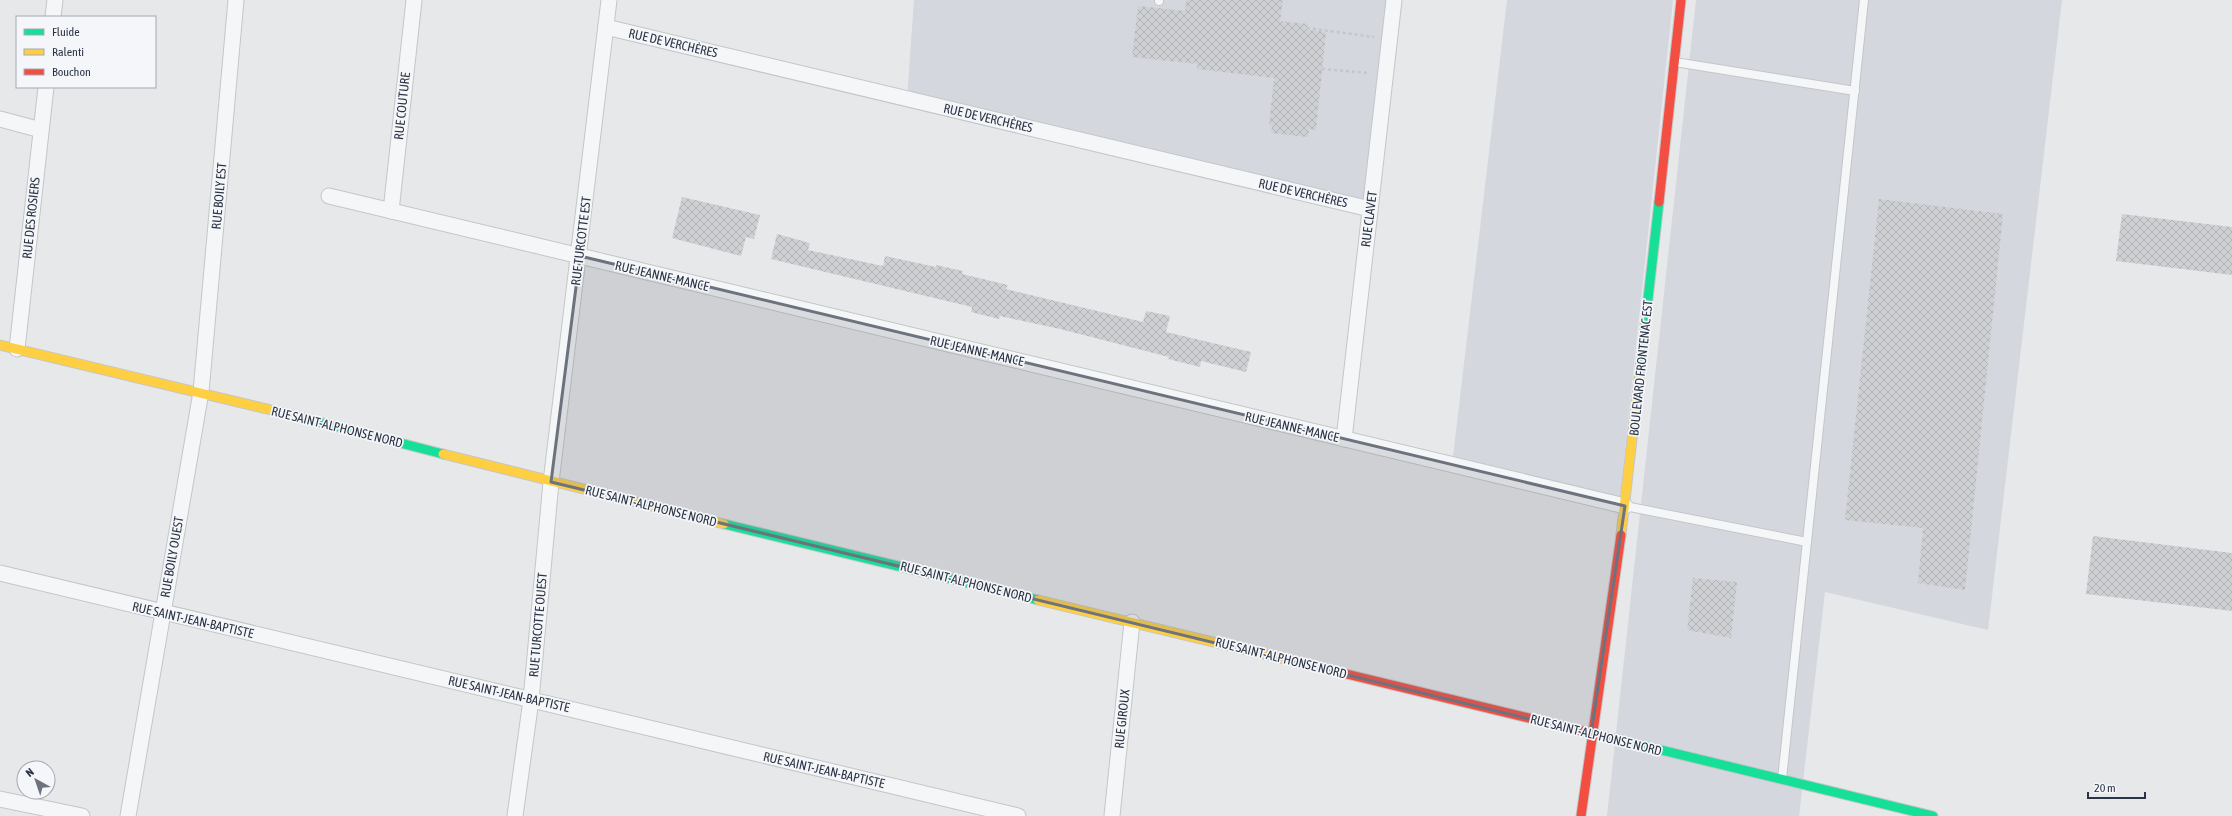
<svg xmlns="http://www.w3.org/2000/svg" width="2232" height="816" viewBox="0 0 2232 816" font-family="'Asap Condensed',sans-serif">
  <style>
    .built { fill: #d4d7dd }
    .building { fill: url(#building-cross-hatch) }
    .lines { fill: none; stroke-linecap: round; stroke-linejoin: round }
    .lane-casing { stroke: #c4c6c8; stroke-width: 10 }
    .street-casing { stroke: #c4c6c8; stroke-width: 17 }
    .fast-casing { stroke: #c4c6c8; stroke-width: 11 }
    .slow-casing { stroke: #c4c6c8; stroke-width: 11 }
    .jam-casing { stroke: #c4c6c8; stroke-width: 11 }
    .path { stroke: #c5c6ca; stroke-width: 2.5; stroke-dasharray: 3 3; stroke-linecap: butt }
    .lane { stroke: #f5f6f7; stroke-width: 8 }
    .street { stroke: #f5f6f7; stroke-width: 15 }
    .fast { stroke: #16e098; stroke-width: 9 }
    .slow { stroke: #ffcf43; stroke-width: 9 }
    .jam { stroke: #f24e42; stroke-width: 9 }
    .marked { fill: #6c737f; fill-opacity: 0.2; stroke: #6c737f; stroke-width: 3; stroke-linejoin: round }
    .labels { text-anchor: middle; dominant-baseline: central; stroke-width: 3.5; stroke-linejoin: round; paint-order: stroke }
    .street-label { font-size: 13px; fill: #2b3445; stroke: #f4f6f9 }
  </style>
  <defs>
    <pattern id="building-cross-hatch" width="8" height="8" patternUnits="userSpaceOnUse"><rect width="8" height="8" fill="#ced0d3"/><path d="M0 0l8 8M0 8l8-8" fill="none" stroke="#b1b3b6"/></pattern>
  </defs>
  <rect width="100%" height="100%" fill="#e6e8ea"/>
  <!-- built -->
  <g class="built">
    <path d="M914,0H1394L1370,209L907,99Z"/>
    <path d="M1507,0H1673L1619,505L1452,465Z"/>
    <path d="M1696,0H2062L1988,630L1825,592L1799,816H1607Z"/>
  </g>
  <!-- building -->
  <g class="building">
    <path d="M1186,0H1283L1280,21L1308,24L1307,30L1326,32L1316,130L1309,129L1308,137L1271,133L1272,126L1269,125L1274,78L1197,69V64L1132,57L1138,6L1185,11Z"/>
    <path d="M682,197L760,215L754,239L746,237L741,256L672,238Z"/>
    <path d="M1879,199L2003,214L1965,590L1918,583L1923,528L1845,520Z"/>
    <path d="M2122,214L2232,227V275L2116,261Z"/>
    <path d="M777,234L810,243L808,250L883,266L885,256L936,267V265L963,271L962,274L1008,285L1006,289L1143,322L1146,311L1170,316L1166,332L1251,352L1246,372L1201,361L1200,367L1168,359L1169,357L1060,329L1000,316L999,319L971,312L972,307L771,259Z"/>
    <path d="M2093,536L2232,553V611L2086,594Z"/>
    <path d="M1693,578L1737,582L1731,638L1687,630Z"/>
  </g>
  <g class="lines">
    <defs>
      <g id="lane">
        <path d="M1159,1V0"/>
        <path d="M1675,62L1855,91"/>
        <path d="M1625,506L1807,542"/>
        <path d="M1782,779L1864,0"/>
      </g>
      <g id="street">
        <path d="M53,17L55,0"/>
        <path d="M606,27L1370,209"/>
        <path d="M0,119L41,130"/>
        <path d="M329,196L1625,506"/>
        <path d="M391,211L414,0"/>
        <path d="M17,349L46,87"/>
        <path d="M1344,439L1394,0"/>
        <path d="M0,573L1018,816"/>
        <path d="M0,799L82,816"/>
        <path d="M128,816L201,392L236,0"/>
        <path d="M515,816L531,700L551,482L609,0"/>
        <path d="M1112,816L1132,622"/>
      </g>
      <g id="fast">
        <path d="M1639,378L1659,202"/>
        <path d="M292,415L443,454"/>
        <path d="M724,524L1038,600"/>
        <path d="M1620,740L1933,816"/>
      </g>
      <g id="slow">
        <path d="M0,345L292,415"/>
        <path d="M443,454L724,524"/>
        <path d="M1621,535L1639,378"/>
        <path d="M1038,600L1334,671"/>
      </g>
      <g id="jam">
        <path d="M1659,202L1681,0"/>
        <path d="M1334,671L1620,740"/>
        <path d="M1581,816L1621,535"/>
      </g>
    </defs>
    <!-- lane casing -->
    <use href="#lane" class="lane-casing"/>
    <!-- street casing -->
    <use href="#street" class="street-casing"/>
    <!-- fast casing -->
    <use href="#fast" class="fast-casing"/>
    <!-- slow casing -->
    <use href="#slow" class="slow-casing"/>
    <!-- jam casing -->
    <use href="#jam" class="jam-casing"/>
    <!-- path -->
    <g class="path">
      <path d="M1307,28L1374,37"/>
      <path d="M1322,69L1370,73"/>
    </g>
    <!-- lane -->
    <use href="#lane" class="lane"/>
    <!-- street -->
    <use href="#street" class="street"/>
    <!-- fast -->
    <use href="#fast" class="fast"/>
    <!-- slow -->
    <use href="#slow" class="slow"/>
    <!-- jam -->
    <use href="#jam" class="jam"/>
  </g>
  <!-- marked area -->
  <path class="marked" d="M580,256L1625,506L1591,734L551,482Z"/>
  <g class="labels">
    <!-- street labels -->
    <g class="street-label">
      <text transform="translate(673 43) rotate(13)">RUE DE VERCHÈRES</text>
      <text transform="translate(402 106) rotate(-84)">RUE COUTURE</text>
      <text transform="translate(988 118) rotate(13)">RUE DE VERCHÈRES</text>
      <text transform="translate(1303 193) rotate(13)">RUE DE VERCHÈRES</text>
      <text transform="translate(219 196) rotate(-85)">RUE BOILY EST</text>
      <text transform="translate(31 218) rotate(-84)">RUE DES ROSIERS</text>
      <text transform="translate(1369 219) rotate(-83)">RUE CLAVET</text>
      <text transform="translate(581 241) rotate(-83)">RUE TURCOTTE EST</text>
      <text transform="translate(662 276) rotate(13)">RUE JEANNE-MANCE</text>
      <text transform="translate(977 351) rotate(13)">RUE JEANNE-MANCE</text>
      <text transform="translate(1641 368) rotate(-84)">BOULEVARD FRONTENAC EST</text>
      <text transform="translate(337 427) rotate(14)">RUE SAINT-ALPHONSE NORD</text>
      <text transform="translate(1292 427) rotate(13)">RUE JEANNE-MANCE</text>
      <text transform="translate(651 506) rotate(14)">RUE SAINT-ALPHONSE NORD</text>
      <text transform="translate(172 557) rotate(-80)">RUE BOILY OUEST</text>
      <text transform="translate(966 582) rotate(14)">RUE SAINT-ALPHONSE NORD</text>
      <text transform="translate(193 620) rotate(13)">RUE SAINT-JEAN-BAPTISTE</text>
      <text transform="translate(538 625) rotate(-85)">RUE TURCOTTE OUEST</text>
      <text transform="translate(1281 658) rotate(14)">RUE SAINT-ALPHONSE NORD</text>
      <text transform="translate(509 694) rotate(13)">RUE SAINT-JEAN-BAPTISTE</text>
      <text transform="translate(1122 719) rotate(-84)">RUE GIROUX</text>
      <text transform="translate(1596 735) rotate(14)">RUE SAINT-ALPHONSE NORD</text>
      <text transform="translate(824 770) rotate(13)">RUE SAINT-JEAN-BAPTISTE</text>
    </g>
  </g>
  <!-- legend -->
  <rect x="16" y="16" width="140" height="72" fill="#f4f6f9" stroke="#a4a8b1"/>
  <rect x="24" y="29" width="20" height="6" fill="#16e098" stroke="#a4a8b1"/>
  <text x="52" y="36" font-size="12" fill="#2b3445">Fluide</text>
  <rect x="24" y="49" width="20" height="6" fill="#ffcf43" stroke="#a4a8b1"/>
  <text x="52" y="56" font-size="12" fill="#2b3445">Ralenti</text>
  <rect x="24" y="69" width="20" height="6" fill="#f24e42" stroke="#a4a8b1"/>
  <text x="52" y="76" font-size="12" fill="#2b3445">Bouchon</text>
  <!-- north arrow -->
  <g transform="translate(36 780) rotate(320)"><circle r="19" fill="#f4f6f9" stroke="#a4a8b1"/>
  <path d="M0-3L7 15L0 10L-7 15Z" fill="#6c737f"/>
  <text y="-6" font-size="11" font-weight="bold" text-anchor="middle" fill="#2b3445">N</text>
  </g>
  <!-- scale -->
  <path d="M2088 792v6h57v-6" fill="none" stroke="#2b3445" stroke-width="2"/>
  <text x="2094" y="792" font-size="12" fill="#2b3445" stroke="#f4f6f9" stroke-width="3" paint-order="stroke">20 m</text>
</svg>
